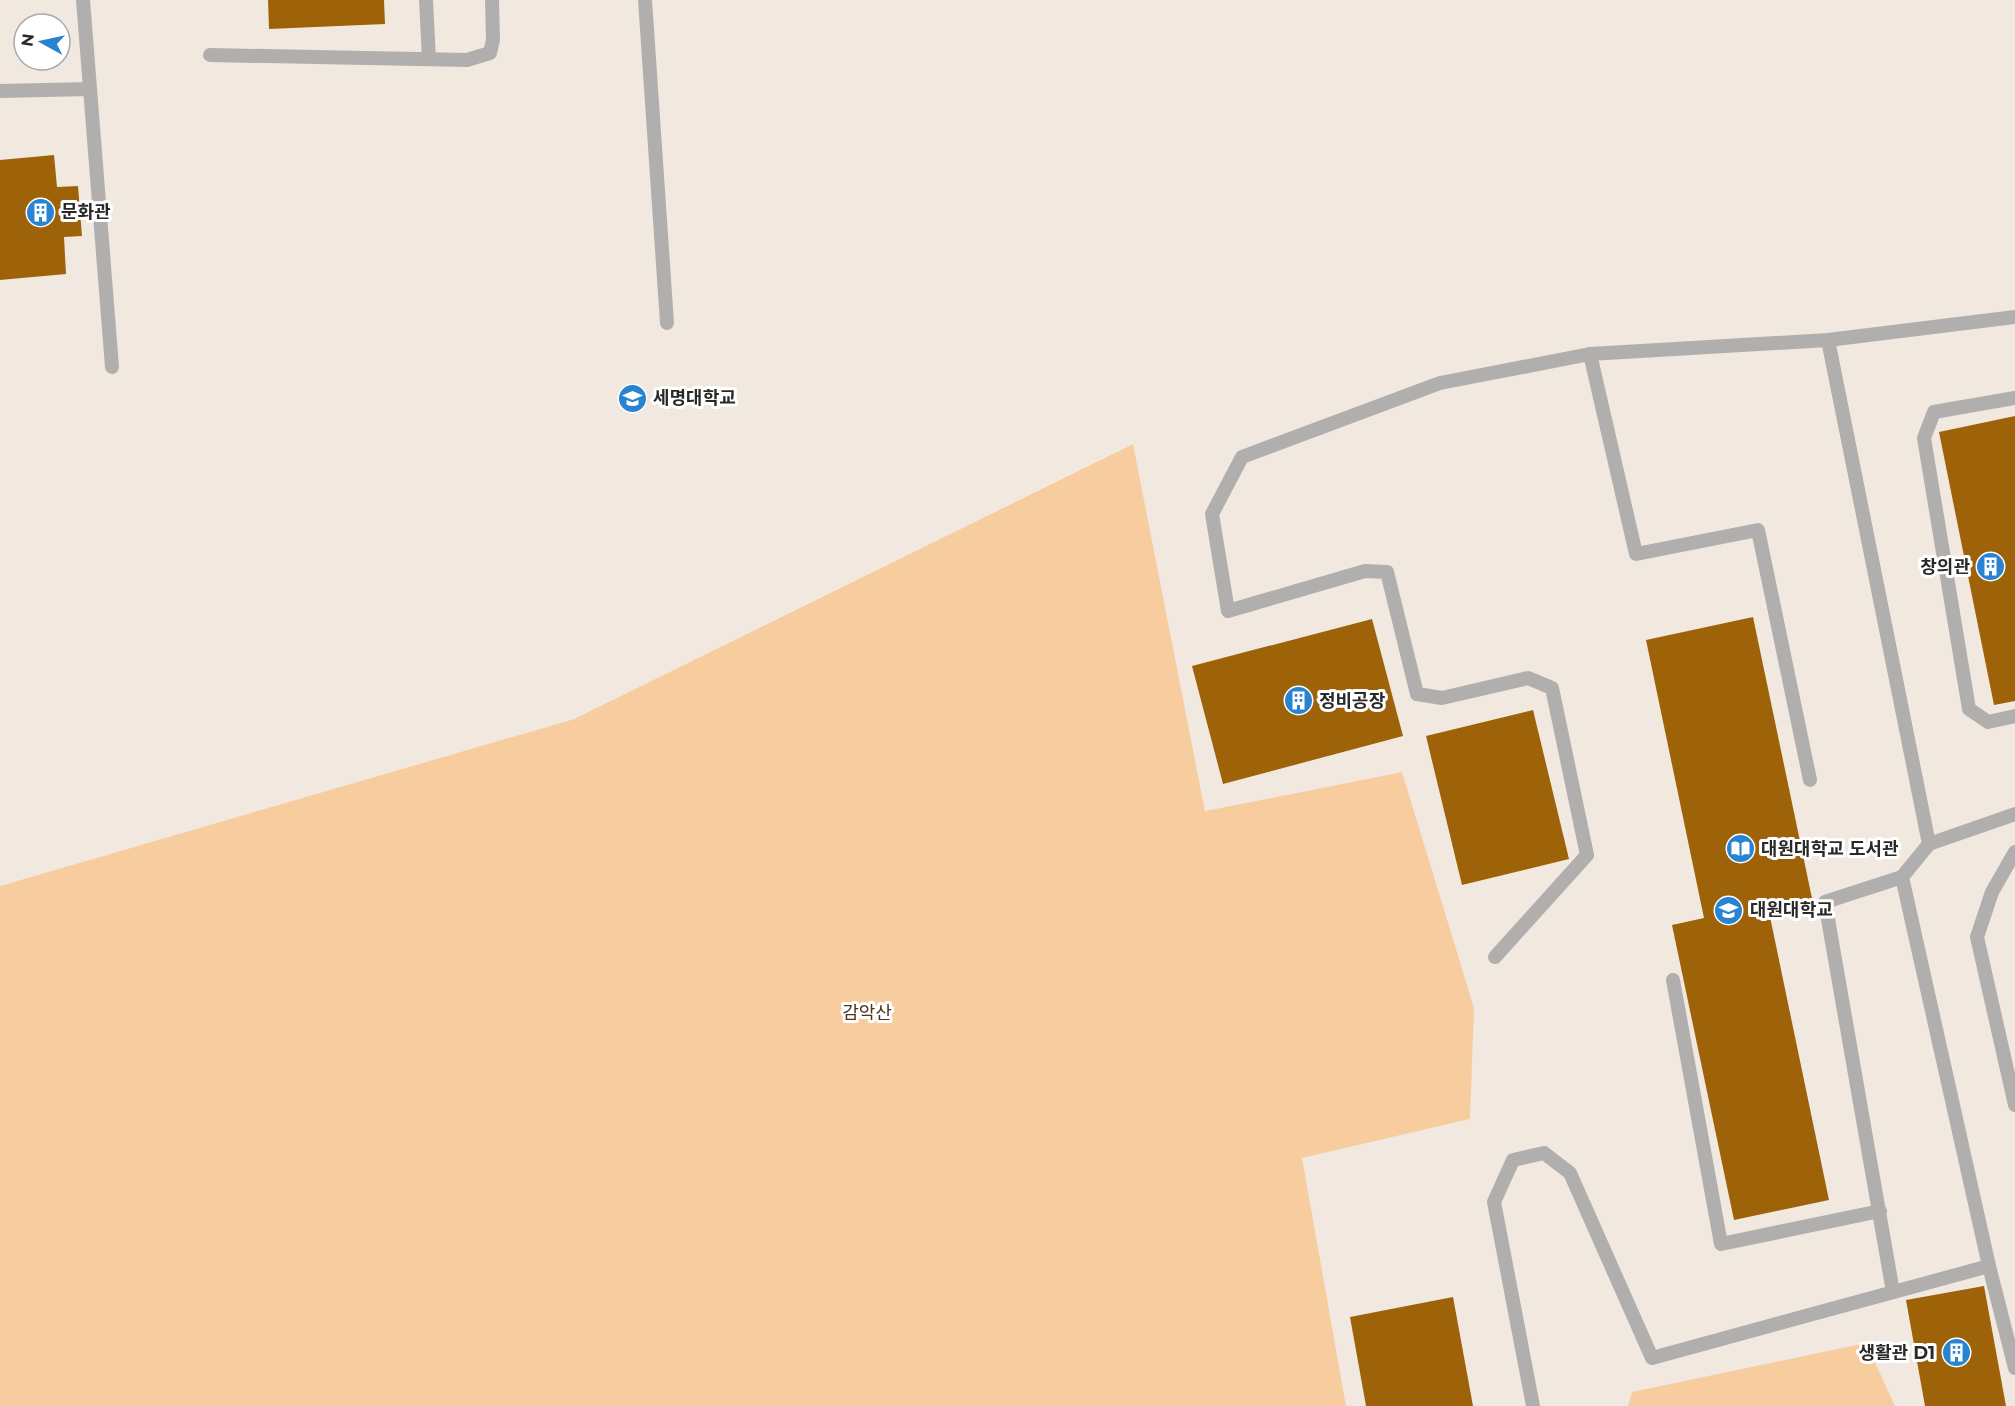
<svg xmlns="http://www.w3.org/2000/svg" width="2015" height="1406" viewBox="0 0 2015 1406" font-family="Montserrat,'Noto Sans KR',sans-serif">
  <style>
    .built { fill: #f1e8e0; fill-rule: evenodd }
    .green { fill: #f7cda0 }
    .building { fill: #9e6309 }
    .lines { fill: none; stroke-linecap: round; stroke-linejoin: round }
    .service { stroke: #b0afae; stroke-width: 14 }
    .labels { text-anchor: middle; dominant-baseline: central; stroke-width: 6; stroke-linejoin: round; paint-order: stroke }
    .poi-label { font-size: 18px; font-weight: bold; fill: #292928; stroke: #fff; text-anchor: start }
    .park-label { font-size: 18px; fill: #4e3414; stroke: #fff }
  </style>
  <rect width="100%" height="100%" fill="#f7f5f2"/>
  <!-- built -->
  <path class="built" d="M0,0H2015V1406H1895L1865,1343L1628,1406H1346L1301,1158L1470,1119L1402,772L1205,811L1132,444L574,719L0,886ZM24,24H60V60H24Z"/>
  <!-- green -->
  <g class="green">
    <path d="M1133,444L1205,811L1402,772L1474,1008L1470,1119L1302,1158L1346,1406H0V886L574,719Z"/>
    <path d="M1866,1343L1895,1406H1628L1632,1392Z"/>
  </g>
  <!-- building -->
  <g class="building">
    <path d="M268,0H384L385,24L269,29Z"/>
    <path d="M54,155L57,187L78,186L82,236L64,237L66,274L0,280V160Z"/>
    <path d="M2015,416V701L1994,705L1939,432Z"/>
    <path d="M1753,617L1813,903L1769,912L1829,1200L1734,1220L1672,925L1704,918L1646,640Z"/>
    <path d="M1372,619L1403,736L1223,784L1192,666Z"/>
    <path d="M1533,710L1569,859L1462,885L1426,736Z"/>
    <path d="M1984,1286L2006,1406H1925L1906,1300Z"/>
    <path d="M1453,1297L1473,1406H1366L1350,1317Z"/>
  </g>
  <g class="lines">
    <!-- service -->
    <g class="service">
      <path d="M83,0L112,367"/>
      <path d="M426,0L429,59"/>
      <path d="M645,0L667,323"/>
      <path d="M210,55L467,60L490,53L493,40L492,0"/>
      <path d="M0,91L90,89"/>
      <path d="M1828,340L1929,844"/>
      <path d="M1590,354L1636,554L1758,530L1810,780"/>
      <path d="M2015,398L1934,412L1924,438L1969,709L1988,722L2015,716"/>
      <path d="M2015,852L1992,892L1977,937L2015,1105"/>
      <path d="M1495,957L1587,855L1552,688L1528,678L1442,698L1417,694L1387,572L1365,571L1228,611L1212,514L1242,457L1440,383L1590,354L1828,340L2015,317"/>
      <path d="M1673,980L1721,1244L1880,1211"/>
      <path d="M1989,1266L2015,1368"/>
      <path d="M1893,1292L1825,902L1902,877L1929,844L2015,814"/>
      <path d="M1533,1406L1494,1202L1513,1160L1544,1153L1570,1173L1652,1358L1989,1266L1902,877"/>
    </g>
  </g>
  <!-- icons -->
  <defs>
    <symbol id="building-disc" viewBox="-11 -11 22 22"><circle r="9.5" fill="#2884d1" stroke="#fff"/><path d="M-4-6H4V6H1V3H-1V6H-4ZM-2.5-4.3h1.7v1.8h-1.7ZM.8-4.3h1.7v1.8H.8ZM-2.5-1h1.7V.8h-1.7ZM.8-1h1.7V.8H.8Z" fill="#fff"/></symbol>
    <symbol id="university-disc" viewBox="-11 -11 22 22"><circle r="9.5" fill="#2884d1" stroke="#fff"/><path d="M0-5L7-2L0 1L-7-2ZM-4 1L0 2.5L4 1V4Q0 6-4 4Z" fill="#fff"/></symbol>
    <symbol id="library-disc" viewBox="-11 -11 22 22"><circle r="9.5" fill="#2884d1" stroke="#fff"/><path d="M-6-4Q-3-5.5-.7-3.5V5Q-3 3-6 4ZM6-4Q3-5.5 .7-3.5V5Q3 3 6 4Z" fill="#fff"/></symbol>
  </defs>
  <g fill-rule="evenodd">
    <use href="#building-disc" x="24" y="196" width="33" height="33"/>
    <use href="#university-disc" x="616" y="382" width="33" height="33"/>
    <use href="#building-disc" x="1974" y="550" width="33" height="33"/>
    <use href="#building-disc" x="1282" y="684" width="33" height="33"/>
    <use href="#library-disc" x="1724" y="832" width="33" height="33"/>
    <use href="#university-disc" x="1712" y="894" width="33" height="33"/>
    <use href="#building-disc" x="1940" y="1336" width="33" height="33"/>
  </g>
  <g class="labels">
    <!-- poi labels -->
    <g class="poi-label">
      <text x="61" y="212">문화관</text>
      <text x="653" y="398">세명대학교</text>
      <text x="1970" y="567" text-anchor="end">창의관</text>
      <text x="1319" y="701">정비공장</text>
      <text x="1761" y="849">대원대학교 도서관</text>
      <text x="1750" y="910">대원대학교</text>
      <text x="1935" y="1353" text-anchor="end">생활관 D1</text>
    </g>
    <!-- park labels -->
    <g class="park-label">
      <text x="867" y="1013">감악산</text>
    </g>
  </g>
  <!-- north arrow -->
  <g transform="translate(42 42) rotate(278)"><circle r="28" fill="#ffffff" stroke="#a9a9a9" stroke-width="1.5"/>
  <path d="M0-4.5L10 22L0 15L-10 22Z" fill="#2884d1"/>
  <text y="-9" font-size="16" font-weight="bold" text-anchor="middle" fill="#292928">N</text>
  </g>
</svg>
